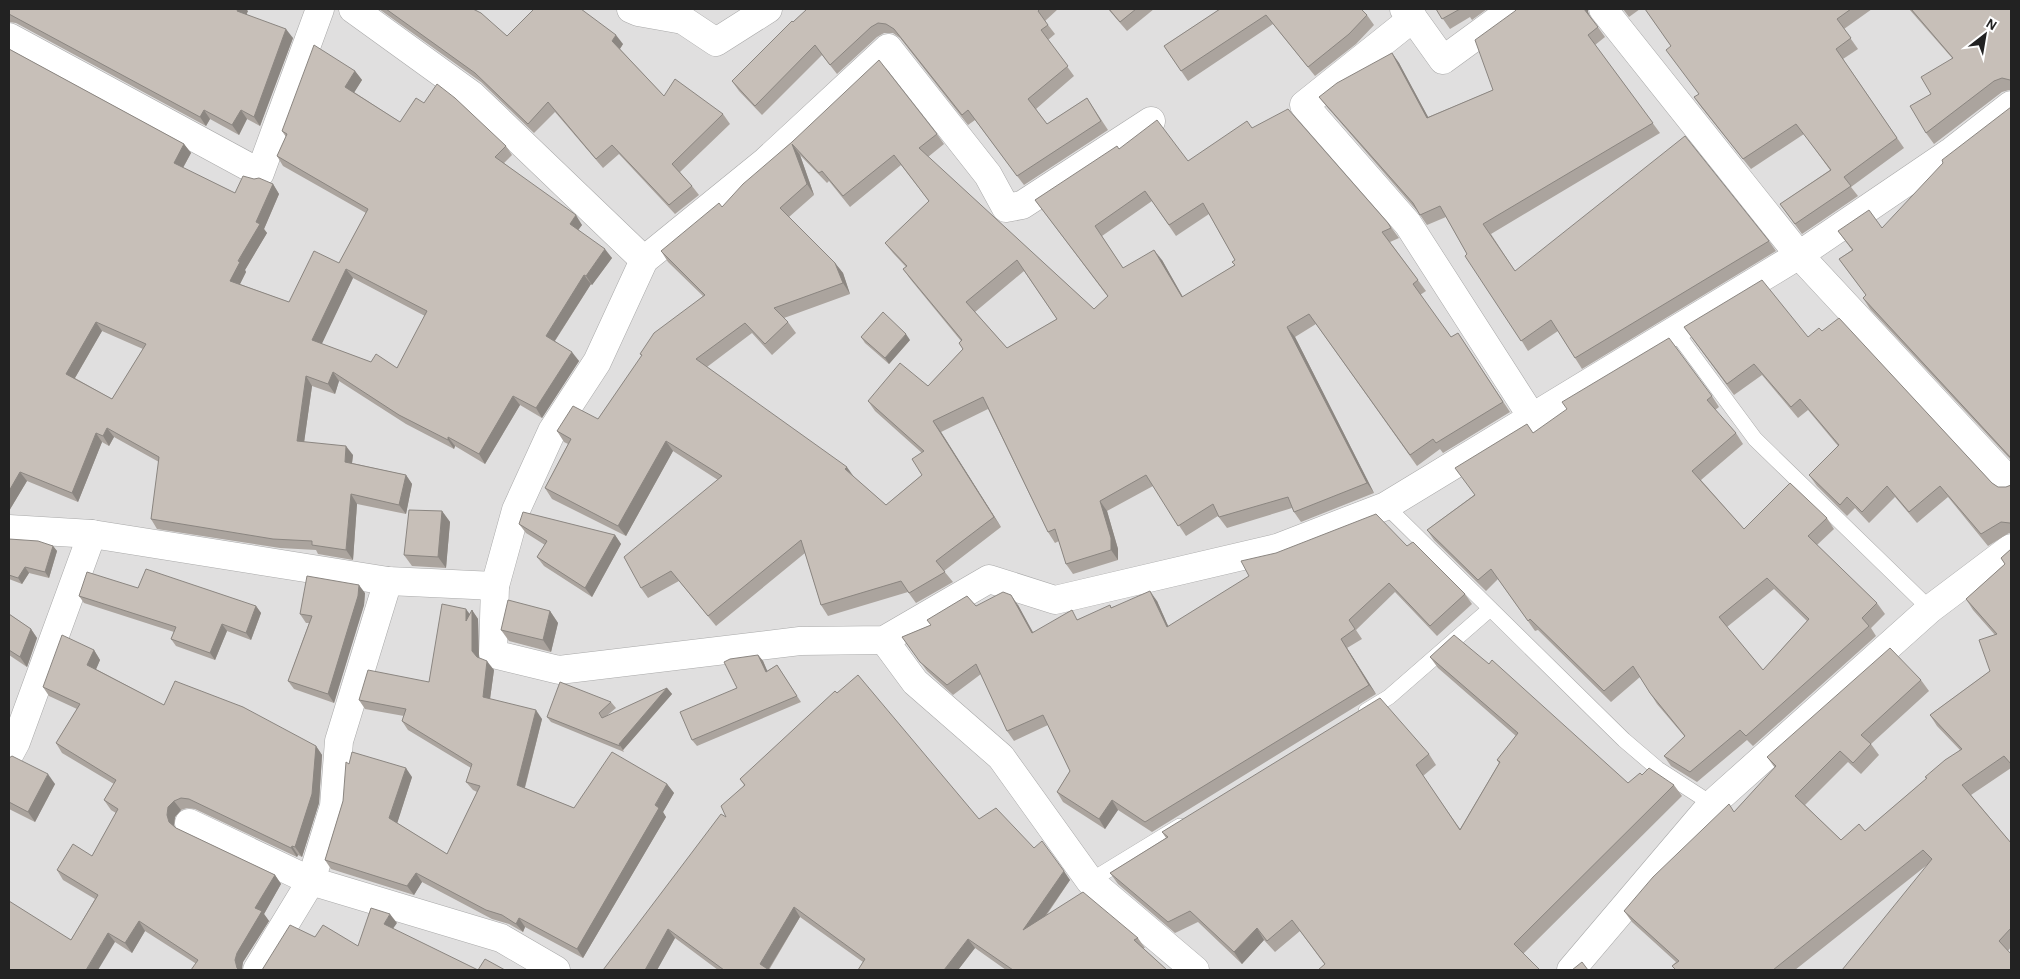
<svg xmlns="http://www.w3.org/2000/svg" width="2020" height="979" viewBox="0 0 2020 979" font-family="'Alegreya Sans',sans-serif">
  <style>
    .residential { fill: #e0dfdf }
    .lines { fill: none; stroke-linecap: round; stroke-linejoin: round }
    .lane-casing { stroke: #a9a9a9; stroke-width: 16 }
    .street-casing { stroke: #a9a9a9; stroke-width: 29 }
    .lane { stroke: #fff; stroke-width: 15 }
    .street { stroke: #fff; stroke-width: 28 }
    .wall { fill: #aba49e; fill-rule: evenodd }
    .shaded-wall { fill: #8b8681 }
    .building { fill: #c7bfb8; stroke: #8b8681; fill-rule: evenodd }
  </style>
  <rect width="100%" height="100%" fill="#f2efe9"/>
  <!-- residential -->
  <rect class="residential" x="9" y="9" width="2002" height="961"/>
  <g class="lines">
    <defs>
      <g id="lane">
        <path d="M1675,331L1755,439L1930,609"/>
        <path d="M1386,506L1624,740L1658,769L1712,804"/>
        <path d="M1366,711L1389,697L1490,609"/>
        <path d="M1090,881L1180,826"/>
      </g>
      <g id="street">
        <path d="M353,9L472,95L644,260"/>
        <path d="M631,9L638,12L683,20L716,42L768,9"/>
        <path d="M1404,9L1413,18L1443,60L1513,9"/>
        <path d="M1603,9L1799,255L2011,483"/>
        <path d="M1413,18L1304,105L1408,224L1532,417"/>
        <path d="M9,37L260,173L320,9"/>
        <path d="M1151,121L1022,205L1006,208L988,175L888,48L766,161L644,260L597,362L552,431L516,510L495,586L493,654L559,670L800,641L884,640L989,579L1055,600L1277,548L1386,506L1799,255L1952,151L2011,105"/>
        <path d="M9,529L92,534L388,581L495,586"/>
        <path d="M884,640L915,682L1001,757L1090,881L1195,970"/>
        <path d="M9,755L16,742L92,534"/>
        <path d="M189,823L311,881L501,938L556,970"/>
        <path d="M257,970L311,881L334,806L339,741L388,581"/>
        <path d="M1571,970L1712,804L1930,609L2011,548"/>
      </g>
    </defs>
    <!-- lane casing -->
    <use href="#lane" class="lane-casing"/>
    <!-- street casing -->
    <use href="#street" class="street-casing"/>
    <!-- lane -->
    <use href="#lane" class="lane"/>
    <!-- street -->
    <use href="#street" class="street"/>
  </g>
  <!-- wall -->
  <g class="wall">
    <path d="M9,9L248,11L246,14L293,38L260,126L247,119L239,135L210,119L206,126L16,23L9,22Z"/>
    <path d="M379,9H473L507,36L623,44L620,49L664,96L723,114L730,124L680,172L692,186L699,195L675,214L619,154L603,168L555,112L534,133L481,82Z"/>
    <path d="M807,9H1058L1045,21L1055,34L1048,40L1074,76L1036,109L1047,124L1087,98L1108,130L1024,185L975,120L968,125L900,38L893,33H884L877,37L837,74L822,55L762,115L739,91L732,81Z"/>
    <path d="M1108,9H1154L1127,31Z"/>
    <path d="M1220,9L1367,15L1374,25L1356,44L1315,76L1273,24L1188,81L1164,46Z"/>
    <path d="M1436,9H1487L1472,20L1470,17L1450,29Z"/>
    <path d="M1517,9H1588V12L1590,16L1605,37L1595,45L1660,133L1491,234L1515,271L1769,241L1776,251L1582,369L1558,331L1528,351L1467,254L1446,217L1427,225L1418,212L1327,107L1319,97L1392,53L1399,63L1428,117L1493,90L1515,11Z"/>
    <path d="M1623,9H1640L1629,17Z"/>
    <path d="M1645,9H1872L1844,29L1858,49L1843,59L1904,148L1851,187L1858,196L1802,234L1780,204L1830,170L1804,134L1751,169L1701,107L1694,97L1699,94L1671,46Z"/>
    <path d="M1909,9H2011V90H2009L2002,92L1934,144L1926,133L1931,94L1952,58Z"/>
    <path d="M9,49L184,144L191,153L183,168L235,193L273,184L279,194L264,229L267,233L245,270L246,272L240,284L289,302L339,263L366,213L283,166L277,156L286,137L282,131L355,71L362,80L354,92L400,122L424,103L506,146L512,155L504,163L582,225L578,230L612,258L592,285L591,284L555,341L579,361L542,418L520,405L485,464L455,446L454,449L406,424L339,381L335,394L312,386L304,442L353,455L352,463L406,475L412,484L406,514L357,504L353,560L318,554L316,550L280,548L157,529L151,519L159,462L114,437L109,446L102,442L78,502L27,481L9,511ZM353,278L425,316L397,368L371,362L321,344ZM102,331L143,349L112,399L75,378Z"/>
    <path d="M2011,107V460L1870,309L1863,298L1866,295L1839,259L1852,250L1838,231L1882,228Z"/>
    <path d="M1252,128L1388,223L1399,238L1390,242L1426,291L1420,295L1451,337L1458,333L1510,412L1443,453L1440,449L1417,466L1316,324L1295,337L1374,493L1301,522L1294,512L1292,508L1227,528L1218,516L1186,536L1153,486L1107,511L1118,549V560L1073,574L1066,564L1059,541L1055,543L1048,532L988,409L941,432L1001,527L944,571L953,582L916,603L908,592L828,616L821,605L805,553L716,626L679,581L648,598L641,588L718,480L673,451L626,536L552,499L545,488L568,444L564,442L557,431L598,419L642,356L640,354L703,296L668,262L661,251L722,207L792,142L937,134L944,144L928,157L1094,309L1108,297L1035,200L1119,149L1188,161ZM800,155L827,183L829,181L850,207L901,165L929,201L885,243L893,253L906,267L903,269L911,280L961,341L959,343L963,349L928,386L868,401L875,411L922,453V475L886,505L854,477L707,367L752,333L772,355L796,333L788,322L784,318L850,294L843,273L835,263L789,217L814,195ZM1152,201L1176,236L1209,214L1235,260V265L1183,297L1162,260L1123,268L1102,236ZM1024,271L1057,319L1007,348L975,312Z"/>
    <path d="M1822,331L1992,483L1998,487H2006L2011,485V533H2009L1988,546L1948,497L1917,523L1895,497L1869,523L1855,508L1847,516L1817,486L1809,475L1838,446L1808,410L1798,418L1762,375L1734,395L1692,338L1808,337Z"/>
    <path d="M861,337L910,340L889,364L865,343Z"/>
    <path d="M1712,396L1719,407L1715,410L1736,433L1743,444L1701,480L1744,529L1827,518L1834,529L1817,545L1877,603L1885,614L1871,628L1876,636L1753,746L1747,740L1697,782L1671,766L1664,756L1685,737L1657,704L1640,677L1611,702L1538,630L1535,631L1498,579L1486,591L1434,540L1427,530L1474,495L1533,433ZM1774,589L1807,621L1763,670L1727,627Z"/>
    <path d="M442,511L450,522L446,568L412,566L404,555Z"/>
    <path d="M519,524L615,535L621,544L592,597L544,566L537,557L545,545L526,533Z"/>
    <path d="M9,539L53,546L57,551L49,578L29,573L22,584L9,579Z"/>
    <path d="M1407,546L1465,594L1472,604L1437,636L1395,592L1356,630L1362,639L1347,648L1376,694L1152,832L1118,810L1105,829L1063,802L1057,792L1070,771L1048,725L1014,741L1007,731L981,674L953,695L927,671L902,637L976,606L1018,605L1033,632L1079,619L1112,607L1157,601L1168,626Z"/>
    <path d="M2011,549V768L1971,795L2011,843V947L2008,951L2011,970L1927,865L1795,970H1676L1672,966L1676,962L1632,922L1624,911L1734,812L1775,768L1767,757L1921,680L1929,691L1871,744L1879,755L1861,774L1848,762L1805,805L1841,840L1865,831L1960,750L1937,726L1930,715L1990,671L1995,635L1973,610L1966,599L2005,564L2001,558Z"/>
    <path d="M138,588L256,606L261,613L251,640L227,631L215,660L176,646L171,639L174,632L84,603L79,596Z"/>
    <path d="M365,593L364,605L334,703L294,689L288,681L309,623H306L300,614Z"/>
    <path d="M472,610L478,619L479,658L494,670L490,699L542,719L525,788L574,808L667,784L674,793L663,812L666,817L583,958L525,927L523,932L509,924L492,919L422,882L414,895L331,869L325,860L343,801L349,764L412,777L397,823L447,854L477,792L473,790L466,782L471,768L408,730L402,721L404,716L365,709L359,700L429,682Z"/>
    <path d="M550,611L558,623L551,652L509,641L501,630Z"/>
    <path d="M9,614L31,629L37,638L27,667L9,655Z"/>
    <path d="M94,650L100,660L96,669L164,705L316,746L322,755L319,803L302,857L298,855L297,857L195,809L187,808L181,810L175,817L174,825L176,828L275,875L281,884L264,914L269,921L243,962L241,969L195,963L145,931L132,953L115,942L71,940L95,899L63,880L57,870L92,856L116,813L111,810L104,800L114,784L62,753L56,743L77,709L49,696L43,687Z"/>
    <path d="M758,655L763,661L767,671L777,665L801,702L697,746L692,740L737,688Z"/>
    <path d="M1430,657L1628,783L1642,775L1674,785L1682,796L1524,953L1325,965L1300,931L1275,952L1264,940L1242,964L1198,922L1175,933L1118,884L1110,873L1166,838L1162,832L1429,754L1436,765L1423,776L1460,829L1499,763L1497,760L1516,736L1438,668Z"/>
    <path d="M667,688L672,694L623,750L624,752L551,722L547,717L611,702L616,708L604,718Z"/>
    <path d="M837,693L979,819L1034,848L1070,880L1046,916L1138,938L1145,948H1143L1167,970H1006L975,948L958,970H858L863,962L800,917L769,970H718L675,938L657,970H603L726,817L744,785L740,779Z"/>
    <path d="M9,758L55,784L35,822L9,809Z"/>
  </g>
  <!-- shaded-wall -->
  <g class="shaded-wall">
    <path d="M238,9H246L248,11L244,20L237,11Z"/>
    <path d="M1584,9H1588V12L1591,19Z"/>
    <path d="M286,29L293,38L260,126L254,117Z"/>
    <path d="M616,35L623,44L619,50L612,41Z"/>
    <path d="M1392,53L1399,63L1434,128L1427,118Z"/>
    <path d="M355,71L362,80L352,96L345,87Z"/>
    <path d="M204,110L210,119L206,126L200,117Z"/>
    <path d="M241,110L247,119L239,135L232,125Z"/>
    <path d="M184,144L191,153L180,173L174,163Z"/>
    <path d="M792,144L800,155L814,195L807,184Z"/>
    <path d="M273,184L279,194L264,229L267,233L245,270L246,272L237,290L230,281Z"/>
    <path d="M576,215L582,225L576,233L570,224Z"/>
    <path d="M605,249L612,258L592,285L586,276Z"/>
    <path d="M1154,250L1162,260L1189,308L1182,297Z"/>
    <path d="M835,263L843,273L850,294L843,283Z"/>
    <path d="M346,269L353,278L319,350L312,340Z"/>
    <path d="M584,275L591,284L552,345L546,336Z"/>
    <path d="M96,322L102,331L72,383L66,374Z"/>
    <path d="M1287,327L1295,337L1374,493L1367,483Z"/>
    <path d="M906,334L910,340L889,364L885,358Z"/>
    <path d="M572,352L579,361L542,418L536,408Z"/>
    <path d="M333,372L339,381L335,394L328,384Z"/>
    <path d="M306,376L312,386L303,450L297,441Z"/>
    <path d="M513,396L520,405L485,464L479,454Z"/>
    <path d="M933,421L941,432L1001,527L994,517Z"/>
    <path d="M107,428L114,437L109,446L103,436Z"/>
    <path d="M96,433L102,442L78,502L72,493Z"/>
    <path d="M448,437L455,446L454,449L448,440Z"/>
    <path d="M666,441L673,451L626,536L618,526Z"/>
    <path d="M346,446L353,455L351,471L345,462Z"/>
    <path d="M847,467L854,477L845,469Z"/>
    <path d="M20,472L27,481L9,511V491Z"/>
    <path d="M406,475L412,484L406,514L399,505Z"/>
    <path d="M351,494L357,504L353,560L346,550Z"/>
    <path d="M1100,501L1107,511L1118,549V560L1111,550Z"/>
    <path d="M442,511L450,522L446,568L438,557Z"/>
    <path d="M615,535L621,544L592,597L585,588Z"/>
    <path d="M53,546L57,551L49,578L45,572Z"/>
    <path d="M25,567L29,573L22,584L18,578Z"/>
    <path d="M359,585L365,593L364,605L334,703L328,694Z"/>
    <path d="M1150,591L1157,601L1173,637L1167,627Z"/>
    <path d="M1011,595L1018,605L1038,642L1032,633Z"/>
    <path d="M256,606L261,613L251,640L246,633Z"/>
    <path d="M466,609L472,617V610L478,619L479,660L472,651L466,621Z"/>
    <path d="M550,611L558,623L551,652L543,640Z"/>
    <path d="M222,624L227,631L215,660L210,653Z"/>
    <path d="M31,629L37,638L27,667L20,657Z"/>
    <path d="M1341,639L1347,648L1376,694L1369,685Z"/>
    <path d="M94,650L100,660L94,674L87,665Z"/>
    <path d="M758,655L763,661L770,677L766,672Z"/>
    <path d="M487,661L494,670L489,706L483,697Z"/>
    <path d="M667,688L672,694L623,750L619,744Z"/>
    <path d="M536,710L542,719L523,794L517,785Z"/>
    <path d="M316,746L322,755L319,803L302,857L295,847Z"/>
    <path d="M406,768L412,777L396,827L389,818Z"/>
    <path d="M48,774L55,784L35,822L28,812Z"/>
    <path d="M667,784L674,793L663,812L666,817L583,958L577,949Z"/>
    <path d="M1112,800L1118,810L1105,829L1099,819Z"/>
    <path d="M174,801L181,810L175,817L174,825L176,831L169,822L167,815L168,807Z"/>
    <path d="M292,846L298,855L297,857L291,848Z"/>
    <path d="M1064,871L1070,880L1029,939L1023,930Z"/>
    <path d="M416,873L422,882L414,895L407,886Z"/>
    <path d="M275,875L281,884L264,914L269,921L243,962L242,970H238L237,968L235,960L237,953L255,908Z"/>
    <path d="M794,907L800,917L768,970L760,964Z"/>
    <path d="M390,914L397,923L390,933L384,924Z"/>
    <path d="M519,918L525,927L523,932L516,924Z"/>
    <path d="M139,921L145,931L132,953L125,943Z"/>
    <path d="M1257,928L1264,940L1242,964L1234,952Z"/>
    <path d="M668,929L675,938L657,970H645Z"/>
    <path d="M108,933L115,942L98,970H86Z"/>
    <path d="M968,939L975,948L958,970H944Z"/>
  </g>
  <!-- building -->
  <g class="building">
    <path d="M9,9H238L237,11L286,29L254,117L241,110L232,125L204,110L200,117L9,14Z"/>
    <path d="M386,9H473L481,13L507,36L534,9H581L616,35L612,41L664,96L675,79L723,114L672,164L692,186L669,205L612,145L596,159L548,102L528,124L475,73Z"/>
    <path d="M807,9H1040L1038,11L1048,25L1041,30L1068,66L1028,99L1047,124L1087,98L1101,121L1017,176L968,110L962,115L894,29L886,24L878,23L871,27L830,65L815,45L755,106L732,81L792,21L793,22Z"/>
    <path d="M1109,9H1136L1120,22Z"/>
    <path d="M1220,9H1361L1367,15L1349,34L1308,67L1266,15L1181,71L1164,46Z"/>
    <path d="M1436,9H1460L1442,19Z"/>
    <path d="M1517,9H1584L1598,27L1588,35L1653,123L1483,224L1515,271L1685,136L1769,241L1575,358L1551,320L1521,341L1465,256L1467,254L1440,206L1420,215L1413,203L1319,97L1337,83L1392,53L1427,118L1493,90L1475,40L1515,11Z"/>
    <path d="M1645,9H1851L1837,19L1851,38L1836,49L1897,138L1844,177L1851,186L1795,224L1780,204L1831,170L1796,124L1743,159L1694,97L1699,94L1666,50L1671,46Z"/>
    <path d="M1911,9H2011V81L2010,80L2002,78L1994,81L1926,133L1910,106L1931,94L1921,77L1953,58Z"/>
    <path d="M314,45L355,71L345,87L400,122L416,98L424,103L437,84L455,98L506,146L495,157L576,215L570,224L605,249L586,276L584,275L546,336L572,352L536,408L513,396L479,454L448,437V440L399,415L333,372L328,384L306,376L297,441L346,446L345,462L406,475L399,505L351,494L346,550L312,545V541L273,539L151,519L159,457L107,428L103,436L96,433L72,493L20,472L9,491V49L184,144L174,163L235,193L243,176L254,179L259,178L273,184L256,222L260,224L238,261L240,262L230,281L289,302L314,251L339,263L368,209L277,156L287,134L282,131ZM346,269L427,311L397,368L376,354L371,362L312,340ZM96,322L146,344L112,399L66,374Z"/>
    <path d="M879,60L937,134L919,148L1094,309L1108,296L1035,200L1117,146L1119,149L1157,120L1188,161L1247,121L1252,128L1288,109L1388,223L1391,228L1382,232L1418,280L1413,284L1451,337L1458,333L1503,402L1436,443L1433,439L1410,455L1309,314L1287,327L1367,483L1294,512L1288,497L1219,517L1213,504L1178,526L1146,475L1100,501L1111,538V550L1066,564L1055,529L1048,532L983,397L933,421L994,517L936,561L945,572L909,593L901,581L821,605L801,540L708,616L671,571L641,588L624,557L722,476L666,441L618,526L545,488L571,439L557,431L573,406L598,419L642,355L640,354L654,333L705,295L661,251L719,203L722,207L743,184L792,142ZM792,144L819,173L822,171L843,196L894,155L929,201L885,243L907,266L903,269L962,340L959,343L963,349L928,386L900,363L868,401L924,451L912,459L922,475L886,505L845,469L847,467L696,359L745,323L765,344L788,322L774,308L843,283L835,263L780,208L807,184ZM1145,191L1169,225L1203,203L1235,260L1232,262L1235,265L1182,297L1154,250L1123,268L1095,226ZM1017,260L1057,319L1007,348L966,302Z"/>
    <path d="M2011,107V458L1863,298L1866,295L1839,259L1853,250L1838,231L1869,210L1882,228L1943,163L1942,160Z"/>
    <path d="M1762,280L1808,337L1819,328L1822,331L1839,318L1992,483L1998,487H2006L2011,485V524L2010,523L2001,522L1981,534L1940,486L1909,512L1887,486L1862,512L1847,497L1840,505L1809,475L1839,445L1800,399L1791,407L1754,364L1727,384L1684,327Z"/>
    <path d="M883,312L906,334L885,358L861,337Z"/>
    <path d="M1669,338L1712,396L1707,400L1736,433L1692,471L1744,529L1790,483L1827,518L1808,536L1877,603L1862,618L1869,626L1746,736L1740,730L1690,772L1664,756L1685,736L1650,693L1633,666L1604,691L1530,619L1528,621L1491,569L1478,580L1427,530L1475,495L1455,468L1527,424L1533,433L1567,409L1562,402ZM1767,578L1809,619L1763,670L1719,617Z"/>
    <path d="M409,510L442,511L438,557L404,555Z"/>
    <path d="M523,512L615,535L585,588L537,557L547,541L519,524Z"/>
    <path d="M1376,514L1407,546L1413,542L1465,594L1430,626L1389,583L1349,620L1355,629L1341,639L1369,685L1145,822L1112,800L1099,819L1057,792L1070,771L1043,715L1007,731L976,664L947,685L920,662L902,637L931,625L927,620L967,596L976,606L1003,592L1011,595L1032,633L1072,610L1077,620L1110,605L1111,608L1150,591L1167,627L1249,576L1241,561L1276,553Z"/>
    <path d="M9,539L38,541L53,546L45,572L25,567L18,578L9,575Z"/>
    <path d="M2011,549V764L2004,756L1962,785L2011,843V928L1999,941L2011,954V970H1842L1932,859L1923,850L1773,970H1676L1672,966L1679,961L1624,911L1653,877L1729,804L1734,812L1776,766L1767,757L1890,648L1921,680L1861,735L1871,744L1853,763L1840,751L1795,796L1841,840L1859,824L1865,831L1927,778L1925,777L1945,760L1962,749L1930,715L1990,671L1979,640L1997,634L1966,599L2005,564L2001,558Z"/>
    <path d="M146,569L256,606L246,633L222,624L210,653L171,639L176,627L79,596L87,572L138,588Z"/>
    <path d="M307,576L359,585L358,596L328,694L288,681L312,616L300,614Z"/>
    <path d="M508,600L550,611L543,640L501,630Z"/>
    <path d="M442,604L466,609V621L472,610V651L477,657L487,661L483,697L536,710L517,785L574,808L612,752L667,784L655,805L659,808L577,949L519,918L516,924L502,915L486,910L416,873L407,886L325,860L343,801L346,762L349,764L352,752L406,768L389,818L447,854L480,786L466,782L472,764L402,721L406,709L359,700L368,670L429,682Z"/>
    <path d="M9,614L31,629L20,657L9,650Z"/>
    <path d="M62,635L94,650L87,665L164,705L175,681L243,707L316,746L312,794L295,847L292,846L291,848L189,799L181,798L174,801L168,807L167,815L169,822L176,828L275,875L255,908L262,911L237,953L235,960L237,968L239,970H191L198,960L139,921L125,943L108,933L86,970H9V901L71,940L98,895L57,870L73,844L92,856L118,809L104,800L116,780L56,743L80,704L43,687Z"/>
    <path d="M1454,635L1489,664L1492,660L1628,783L1640,773L1642,775L1649,768L1674,785L1514,944L1540,970H1318L1325,964L1292,920L1267,941L1257,928L1234,952L1190,911L1168,922L1110,873L1168,837L1162,832L1380,698L1429,754L1416,765L1460,830L1500,762L1497,760L1518,733L1430,657Z"/>
    <path d="M758,655L766,672L777,665L797,696L692,740L680,712L737,688L724,662L730,659Z"/>
    <path d="M858,675L979,819L996,808L1034,848L1042,841L1064,871L1023,930L1083,892L1138,938L1134,940L1167,970H1013L968,939L944,970H858L865,959L794,907L760,964L769,970H724L668,929L645,970H603L721,814L726,817L721,806L745,785L740,779L835,691L837,693Z"/>
    <path d="M560,682L611,702L599,713L602,718L667,688L619,744L620,746L547,717Z"/>
    <path d="M12,756L48,774L28,812L9,802V758Z"/>
    <path d="M371,908L390,914L384,924L478,970H262L290,925L315,937L323,925L358,946Z"/>
    <path d="M485,959L505,970H478Z"/>
    <path d="M1582,962L1588,970H1572Z"/>
  </g>
  <!-- border -->
  <rect width="2020" height="979" fill="none" stroke="#222222" stroke-width="20"/>
  <!-- north arrow -->
  <g transform="translate(1985 35) rotate(31)" stroke="#ffffff" stroke-width="4" paint-order="stroke">
  <path d="M0-4L9 19L0 12L-9 19Z" fill="#222222"/>
  <text y="-8" font-size="14" font-weight="bold" text-anchor="middle" fill="#222222">N</text>
  </g>
</svg>
